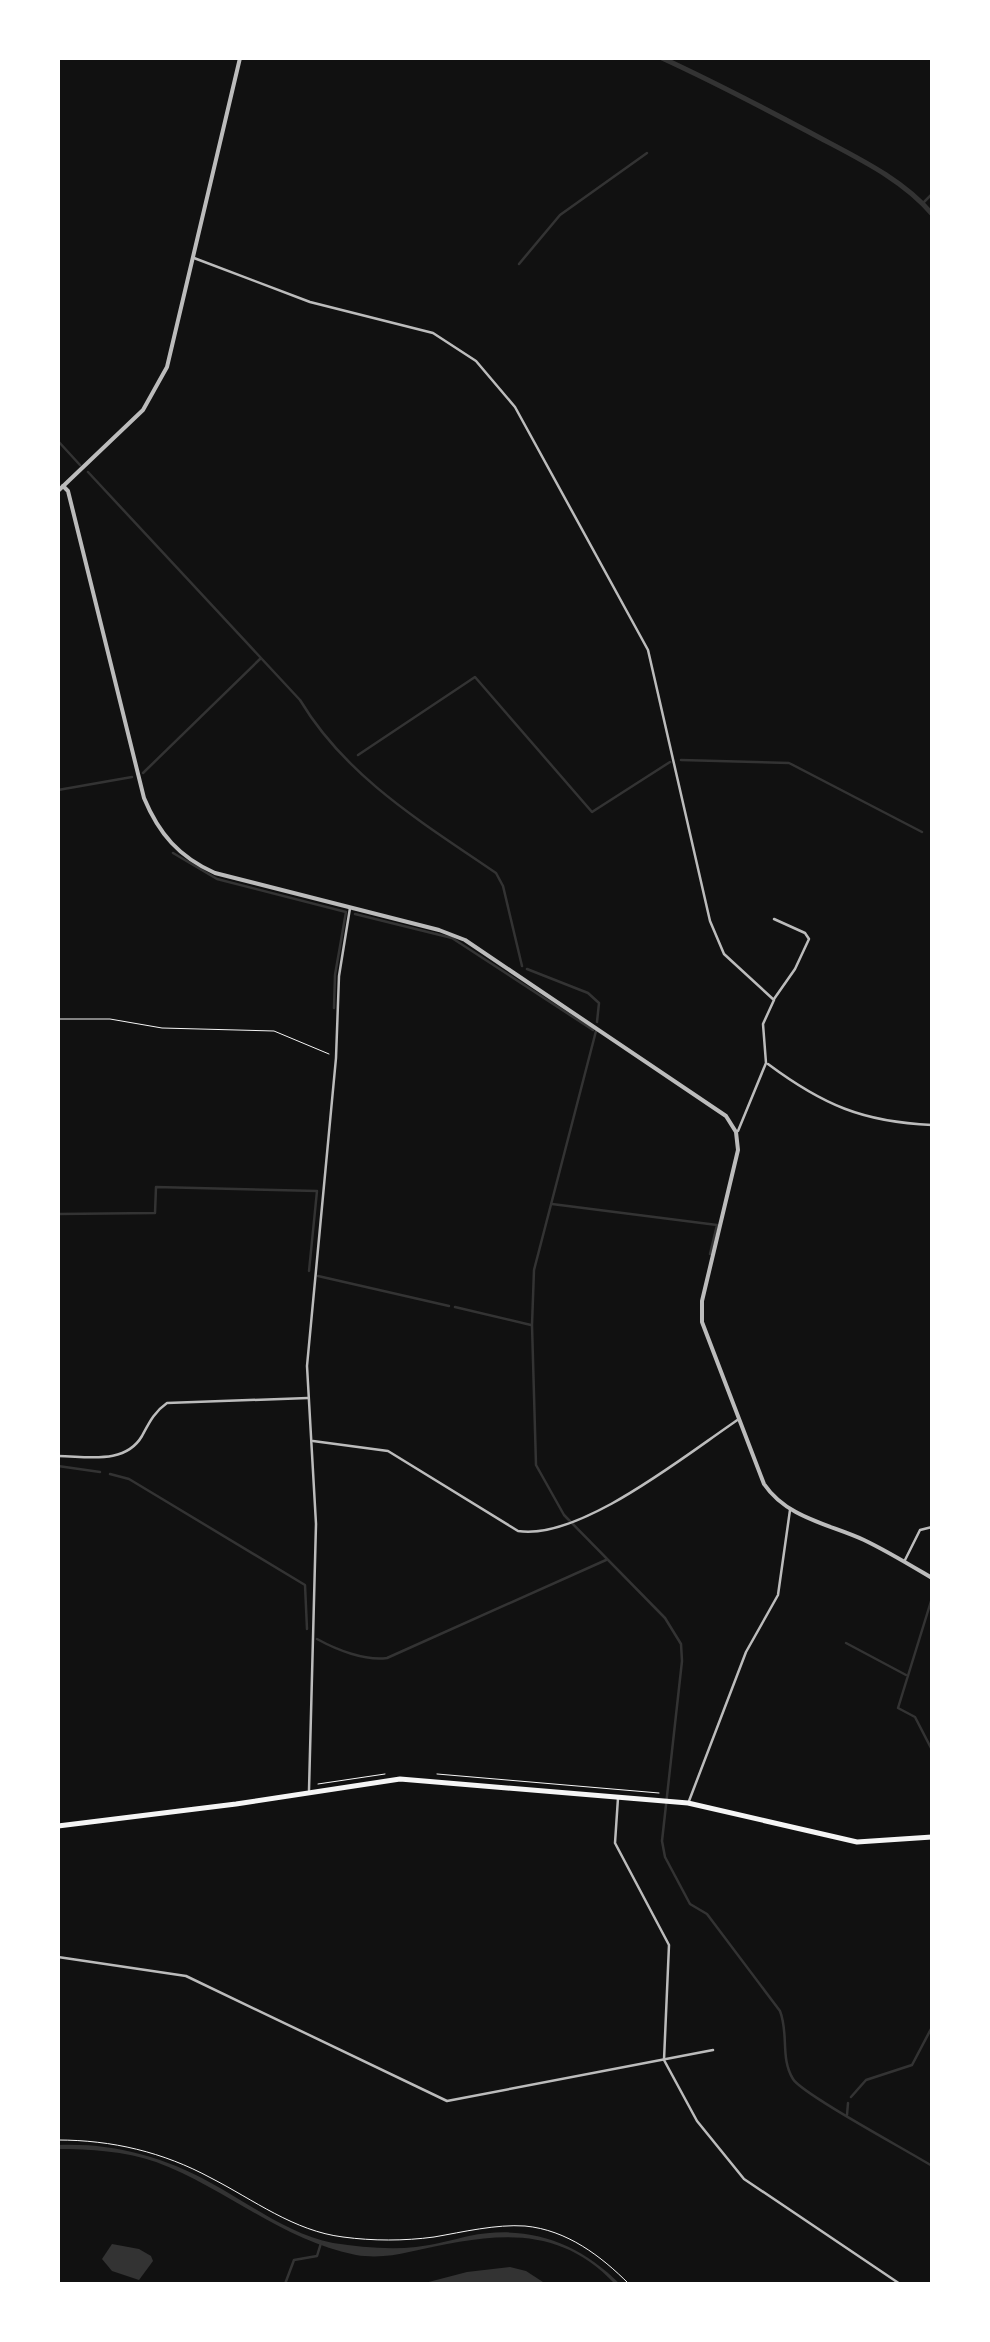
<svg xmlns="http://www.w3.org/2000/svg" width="990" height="2342" viewBox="0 0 990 2342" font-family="'Nunito Sans',sans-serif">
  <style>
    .water { fill: #333 }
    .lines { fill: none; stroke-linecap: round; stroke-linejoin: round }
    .stream { stroke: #333; stroke-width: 2.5 }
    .canal { stroke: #333; stroke-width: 5 }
    .path { stroke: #f5f5f5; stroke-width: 1 }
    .minor { stroke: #bcbcbc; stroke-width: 2.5 }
    .tertiary { stroke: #bcbcbc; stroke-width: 4 }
    .secondary { stroke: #f5f5f5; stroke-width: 5 }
  </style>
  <rect width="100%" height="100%" fill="#111"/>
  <!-- water -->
  <g class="water">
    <path d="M58,2145C113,2143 162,2156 211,2183C250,2204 288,2234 333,2243C360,2247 389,2250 416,2247C434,2245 451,2240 469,2236C528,2224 578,2242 620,2284H615C555,2220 487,2235 409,2252C393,2256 374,2258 356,2255C281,2240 226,2188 156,2162C124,2151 90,2149 58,2149Z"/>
    <path d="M112,2244L139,2249L151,2256L153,2261L139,2280L112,2271L102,2259Z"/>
    <path d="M510,2267L526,2271L546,2284H421L467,2272Z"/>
  </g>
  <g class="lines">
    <!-- stream -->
    <g class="stream">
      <path d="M923,203L932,194"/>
      <path d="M519,264L560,215L647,153"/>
      <path d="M58,441L80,465"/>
      <path d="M88,472L300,700C346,777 423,823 496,873L503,886L522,966"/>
      <path d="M358,755L475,677L592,812L670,762"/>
      <path d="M681,760L789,763L922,832"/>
      <path d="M143,773L260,659"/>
      <path d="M58,790L132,777"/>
      <path d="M173,853L217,879L346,912L335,975L334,1008"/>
      <path d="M355,914L452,938L593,1030"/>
      <path d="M527,969L588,993L599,1003L597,1022"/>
      <path d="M596,1031L534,1270L532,1325L536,1465L564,1515L665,1618L681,1644L682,1661L662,1841L665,1857L690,1904L707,1914L780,2011C789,2034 780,2058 793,2079C802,2094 910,2152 932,2166"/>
      <path d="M552,1204L717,1225L710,1254"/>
      <path d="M58,1214L155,1213L156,1187L317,1191L309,1271"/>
      <path d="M318,1276L449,1306"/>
      <path d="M455,1307L531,1325"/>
      <path d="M58,1466L100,1472"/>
      <path d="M110,1474L129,1479L305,1585L307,1629"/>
      <path d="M932,1598L898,1708L915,1717L932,1750"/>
      <path d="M317,1639C337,1650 365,1661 387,1658L606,1560"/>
      <path d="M846,1643L906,1675"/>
      <path d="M851,2097L866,2080L912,2065L932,2027"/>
      <path d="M847,2115L848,2103"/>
      <path d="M285,2284L294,2260L317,2256L321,2243"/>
    </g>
    <!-- canal -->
    <path class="canal" d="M662,58C712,81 760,106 809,132C851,155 901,177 932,214"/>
    <!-- path -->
    <g class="path">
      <path d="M58,1019H110L162,1028L274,1031L329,1054"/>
      <path d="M437,1774L659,1793"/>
      <path d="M318,1784L385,1774"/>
      <path d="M58,2140C112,2140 163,2152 211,2178C254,2200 294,2231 343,2237C373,2241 404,2241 434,2237C463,2232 496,2224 525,2226C567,2230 601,2256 629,2284"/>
    </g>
    <!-- minor -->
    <g class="minor">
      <path d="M194,258L310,302L433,333L476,361L515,407L648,650L710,921L724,954L774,1000L763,1024L766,1063L738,1131"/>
      <path d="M774,919L805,933L809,939L795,969L774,999"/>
      <path d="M768,1064C823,1105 863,1122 932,1125"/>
      <path d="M313,1441L388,1451L518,1531C580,1541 688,1453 739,1419"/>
      <path d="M58,1456C87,1456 125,1465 142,1436C149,1423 154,1412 167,1403L308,1398"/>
      <path d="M905,1560L920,1530L932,1527"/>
      <path d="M932,1698V1703"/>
      <path d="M309,1790L316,1524L307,1366L336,1058L339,976L350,908"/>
      <path d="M618,1798L615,1843L669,1945L664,2060L697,2121L744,2179L900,2284"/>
      <path d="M689,1801L746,1652L778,1595L790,1510"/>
      <path d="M58,1957L186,1976L447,2101L713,2050"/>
    </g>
    <!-- tertiary -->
    <g class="tertiary">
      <path d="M63,486L68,491L144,798C159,834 179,857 215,873L439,930L465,940L726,1116L736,1132L738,1150L702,1301V1322L764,1484C787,1518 829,1524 864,1540C887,1551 910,1565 932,1578"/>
      <path d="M58,491L143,410L167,367L240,58"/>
    </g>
    <!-- secondary -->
    <path class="secondary" d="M58,1826L236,1804L400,1779L688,1803L857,1842L932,1837"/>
  </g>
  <!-- border -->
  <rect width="990" height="2342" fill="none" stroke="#ffffff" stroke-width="120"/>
</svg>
